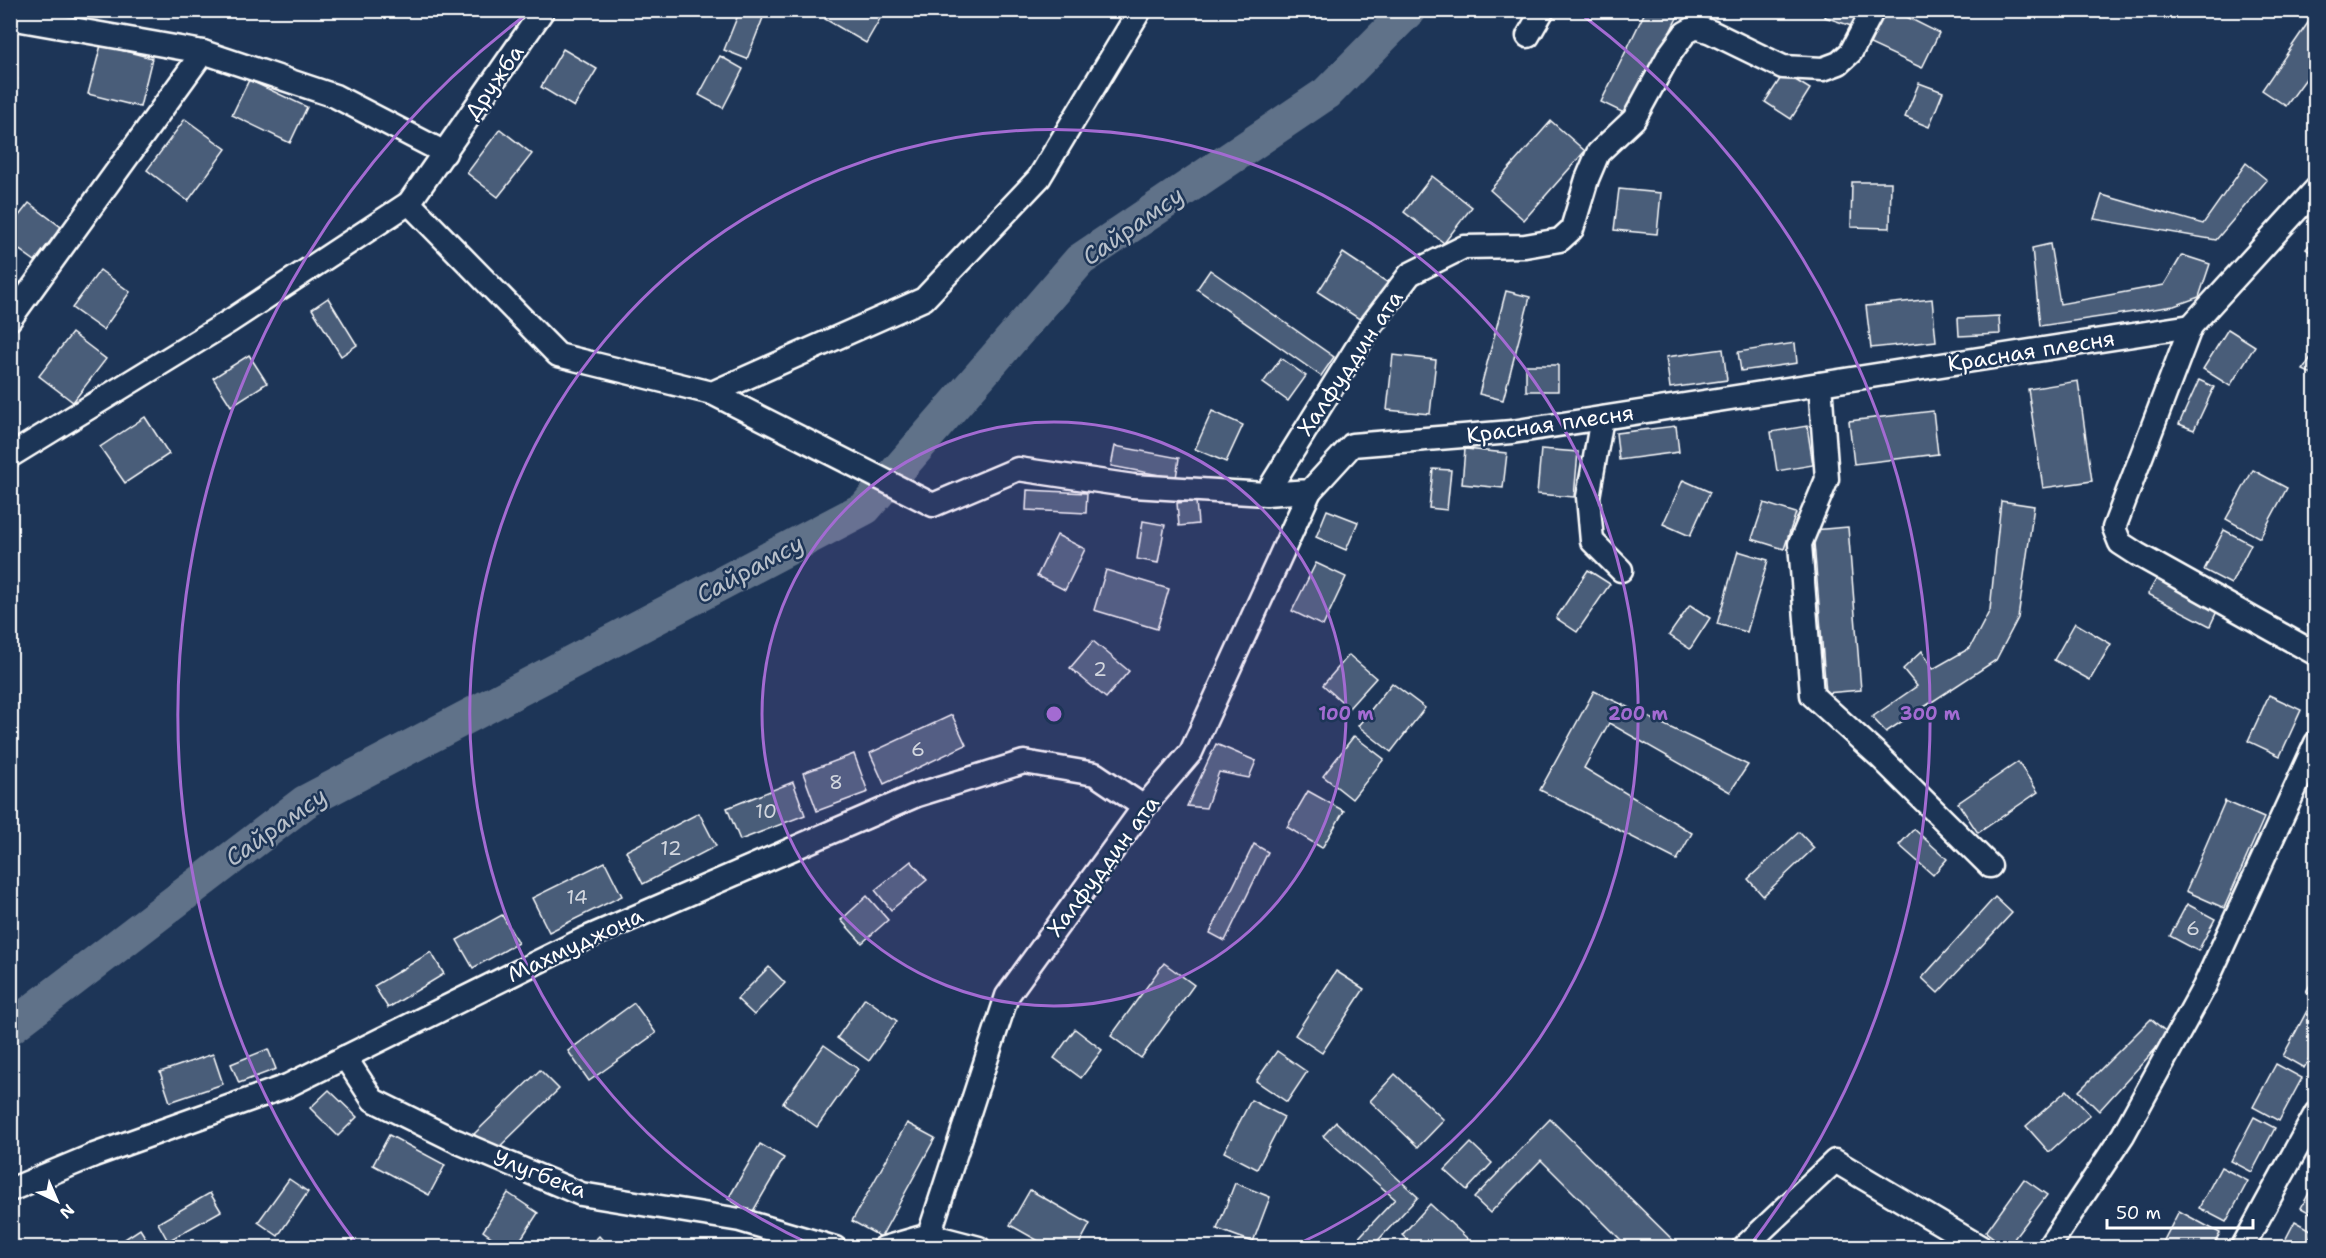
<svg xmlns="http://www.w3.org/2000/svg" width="2326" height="1258" viewBox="0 0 2326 1258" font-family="'Shantell Sans',sans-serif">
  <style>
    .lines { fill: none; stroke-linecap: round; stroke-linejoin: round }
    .river { stroke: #617289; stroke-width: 34 }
    .building { fill: #4a5d79; stroke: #fff; stroke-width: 1.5 }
    .minor-casing { stroke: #fff; stroke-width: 27 }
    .minor { stroke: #1d3557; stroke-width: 22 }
    .ring { fill: none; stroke: #a36bd2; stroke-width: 3 }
    .labels { text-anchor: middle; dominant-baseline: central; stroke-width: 5; stroke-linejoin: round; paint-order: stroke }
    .number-label { font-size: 20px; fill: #d2d6de }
    .street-label { font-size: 22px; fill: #fff; stroke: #1d3557 }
    .water-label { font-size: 24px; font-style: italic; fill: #b8c0ca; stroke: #1d3557 }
    .centre { fill: #a36bd2; stroke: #1d3557; stroke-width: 3 }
    .ring-label { font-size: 18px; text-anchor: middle; font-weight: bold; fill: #a36bd2; stroke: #1d3557; stroke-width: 5; stroke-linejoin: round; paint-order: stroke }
  </style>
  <rect width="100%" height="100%" fill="#1d3557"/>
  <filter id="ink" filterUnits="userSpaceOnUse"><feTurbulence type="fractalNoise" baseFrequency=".0167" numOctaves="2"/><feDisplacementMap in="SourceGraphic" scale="12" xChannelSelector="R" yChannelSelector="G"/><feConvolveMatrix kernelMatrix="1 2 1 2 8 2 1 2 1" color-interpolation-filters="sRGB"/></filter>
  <g filter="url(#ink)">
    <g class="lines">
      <!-- river -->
      <path class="river" d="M10,1028L305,802L865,508L1080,260L1327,93L1409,10"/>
    </g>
    <!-- building -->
    <g class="building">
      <path d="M740,10H766L747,59L724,50Z"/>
      <path d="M830,10H885L866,43L825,19Z"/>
      <path d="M1646,10L1680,12L1628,115L1601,102Z"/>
      <path d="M1827,10H1863L1857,28L1825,17Z"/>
      <path d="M1886,10H1893L1939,33L1922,68L1870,44Z"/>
      <path d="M2316,11V65L2286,106L2262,90Z"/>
      <path d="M101,45L152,58L140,107L88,94Z"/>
      <path d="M563,49L597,69L574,107L541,87Z"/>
      <path d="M720,56L743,69L723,108L699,95Z"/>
      <path d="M1784,73L1810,89L1791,119L1765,102Z"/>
      <path d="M10,74L17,79L10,88Z"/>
      <path d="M249,80L307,107L290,143L232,115Z"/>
      <path d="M1919,83L1943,92L1929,127L1905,117Z"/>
      <path d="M185,119L226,149L188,201L147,170Z"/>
      <path d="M1551,121L1585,151L1524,220L1490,190Z"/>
      <path d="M500,129L532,154L498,197L467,173Z"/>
      <path d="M2246,163L2267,180L2216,240L2094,219L2102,195L2203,224Z"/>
      <path d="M1432,176L1472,207L1444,243L1404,212Z"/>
      <path d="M1852,182H1891L1890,228L1851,227Z"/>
      <path d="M1619,189L1661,193L1657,234L1614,230Z"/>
      <path d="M29,203L61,227L35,261L10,243V227Z"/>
      <path d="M2316,237V256L2306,249Z"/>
      <path d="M2050,244L2060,304L2164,285L2182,255L2210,264L2199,297L2174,306L2040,326L2032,248Z"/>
      <path d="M1343,253L1390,284L1364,322L1318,292Z"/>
      <path d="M100,270L130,292L103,330L72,308Z"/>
      <path d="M1210,270L1334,357L1321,376L1197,289Z"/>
      <path d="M10,275L21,283L10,298Z"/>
      <path d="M1506,291L1530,297L1503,400L1479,394Z"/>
      <path d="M328,298L357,345L341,356L312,309Z"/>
      <path d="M1932,299L1936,341L1871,348L1866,306Z"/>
      <path d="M1999,316L2000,334L1959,336L1958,318Z"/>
      <path d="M2228,329L2255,346L2230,386L2203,369Z"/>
      <path d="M72,333L106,359L73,402L39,376Z"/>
      <path d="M1795,343L1797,363L1741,371L1738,352Z"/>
      <path d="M1723,349L1727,380L1670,388L1666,357Z"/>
      <path d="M2316,349V376L2303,370Z"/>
      <path d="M249,355L267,383L231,406L213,378Z"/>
      <path d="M1393,355L1436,360L1430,414L1387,410Z"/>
      <path d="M1281,358L1306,376L1288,401L1263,383Z"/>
      <rect x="1526" y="365" width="32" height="26"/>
      <path d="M2199,380L2214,387L2194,430L2179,424Z"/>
      <path d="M2078,381L2092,481L2043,488L2028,389Z"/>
      <path d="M1212,411L1243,425L1226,462L1195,449Z"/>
      <path d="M1933,411L1938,454L1854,464L1849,421Z"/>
      <path d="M145,417L169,454L125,483L100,447Z"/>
      <path d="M1676,426L1679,452L1619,460L1616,433Z"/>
      <path d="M1807,426L1813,465L1777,471L1771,432Z"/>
      <path d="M1115,446L1179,458L1176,478L1111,466Z"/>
      <path d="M1465,449L1507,453L1503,488L1462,484Z"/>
      <path d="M1541,449L1578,452L1574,497L1537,494Z"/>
      <path d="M1433,469L1451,470L1447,510L1429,508Z"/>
      <path d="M2253,470L2287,488L2260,538L2226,519Z"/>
      <path d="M1683,480L1710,492L1690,536L1663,524Z"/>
      <path d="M1027,490L1087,493L1086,513L1026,510Z"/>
      <path d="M1196,501L1198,524L1179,526L1177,503Z"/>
      <path d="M2001,501L2034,506L2018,618L1996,660L1886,732L1872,717L1917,686L1903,669L1922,651L1933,669L1970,648L1990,610Z"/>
      <path d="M1764,503L1796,513L1784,549L1752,539Z"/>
      <path d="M1327,510L1358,522L1346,550L1316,537Z"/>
      <path d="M1143,521L1165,525L1158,563L1137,559Z"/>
      <path d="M1848,527L1861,690L1826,693L1813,530Z"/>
      <path d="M2224,530L2251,544L2231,584L2204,570Z"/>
      <path d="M1057,535L1085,549L1065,590L1037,576Z"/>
      <path d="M1738,551L1768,560L1747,632L1717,624Z"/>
      <path d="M1316,563L1346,577L1323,626L1292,611Z"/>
      <path d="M1106,570L1169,589L1157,629L1094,610Z"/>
      <path d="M1588,570L1610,584L1577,632L1556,618Z"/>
      <path d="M2157,578L2218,609L2210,626L2148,594Z"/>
      <path d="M1690,605L1710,618L1690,649L1669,635Z"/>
      <path d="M2316,607V628L2308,625Z"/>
      <path d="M2075,623L2111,644L2090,680L2054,660Z"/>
      <path d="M1093,641L1129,671L1106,698L1070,668Z"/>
      <path d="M1349,655L1376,678L1349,708L1323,685Z"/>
      <path d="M1392,683L1425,708L1391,752L1358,726Z"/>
      <path d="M1594,691L1748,765L1730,792L1609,723L1584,768L1692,833L1677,860L1540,790Z"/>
      <path d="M2269,695L2301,710L2280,756L2248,741Z"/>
      <path d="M952,715L966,745L884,784L870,753Z"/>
      <path d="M1354,736L1384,759L1352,799L1323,776Z"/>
      <path d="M1216,744L1256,761L1249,778L1219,772L1206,808L1187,806Z"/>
      <path d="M854,754L868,792L817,811L803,773Z"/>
      <path d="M2018,762L2038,792L1978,833L1958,803Z"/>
      <path d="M793,782L805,815L740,840L727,808Z"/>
      <path d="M1308,791L1344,811L1322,848L1287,827Z"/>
      <path d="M2225,801L2264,818L2224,908L2186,891Z"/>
      <path d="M699,813L716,846L643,884L626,851Z"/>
      <path d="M1914,829L1947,859L1933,875L1899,845Z"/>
      <path d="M1799,832L1814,848L1763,896L1748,879Z"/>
      <path d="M1254,844L1268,852L1225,941L1210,933Z"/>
      <path d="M911,861L927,880L891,910L875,890Z"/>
      <path d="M605,862L622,896L549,932L532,898Z"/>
      <path d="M867,896L888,920L862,943L841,920Z"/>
      <path d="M1995,897L2012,913L1938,993L1922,978Z"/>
      <path d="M2187,904L2215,919L2198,951L2170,936Z"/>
      <path d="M502,915L518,943L473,968L457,940Z"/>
      <path d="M431,952L444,974L388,1008L374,986Z"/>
      <path d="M1164,963L1194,985L1141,1058L1111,1036Z"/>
      <path d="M769,967L785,983L754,1015L737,999Z"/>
      <path d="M1336,971L1364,989L1322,1053L1295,1035Z"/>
      <path d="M2316,974V997L2306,992Z"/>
      <path d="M865,998L897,1021L869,1061L837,1038Z"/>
      <path d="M634,1003L656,1033L589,1081L568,1051Z"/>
      <path d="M2309,1007L2316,1010V1047L2304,1068L2283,1056Z"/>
      <path d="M2151,1019L2169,1034L2099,1111L2079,1091Z"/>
      <path d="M1075,1029L1102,1050L1081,1078L1054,1058Z"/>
      <path d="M824,1045L858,1069L817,1127L783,1103Z"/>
      <path d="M268,1049L276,1069L239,1083L231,1064Z"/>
      <path d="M1277,1051L1307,1072L1287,1102L1256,1081Z"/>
      <path d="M213,1054L223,1084L170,1102L160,1072Z"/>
      <path d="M2276,1064L2302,1078L2279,1121L2253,1107Z"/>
      <path d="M540,1070L559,1089L493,1153L474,1134Z"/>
      <path d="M1395,1074L1444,1120L1418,1147L1370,1101Z"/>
      <path d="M329,1090L357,1117L338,1136L310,1108Z"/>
      <path d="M2067,1090L2090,1115L2049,1152L2026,1126Z"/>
      <path d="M1251,1100L1284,1117L1257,1169L1224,1152Z"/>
      <path d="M2254,1117L2275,1128L2252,1172L2231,1161Z"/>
      <path d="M1550,1119L1681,1248H1629L1541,1160L1490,1213L1474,1198Z"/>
      <path d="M1336,1122L1418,1197L1371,1248H1349L1395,1199L1323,1136Z"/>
      <path d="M907,1123L935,1138L881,1237L852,1221Z"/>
      <path d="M389,1135L445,1165L429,1195L373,1165Z"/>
      <path d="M1471,1143L1492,1163L1467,1190L1445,1170Z"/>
      <path d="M760,1144L784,1158L752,1213L728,1199Z"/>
      <path d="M2221,1167L2248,1181L2226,1222L2199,1208Z"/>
      <path d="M289,1179L308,1192L278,1236L258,1222Z"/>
      <path d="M2024,1179L2047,1195L2007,1248L1986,1232Z"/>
      <path d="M2316,1180V1216L2301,1208Z"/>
      <path d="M1235,1183L1270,1197L1253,1242L1217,1229Z"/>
      <path d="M1030,1190L1090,1224L1077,1248H1051L1010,1225Z"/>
      <path d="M210,1193L221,1211L168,1241L158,1223Z"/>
      <path d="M508,1193L538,1213L515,1248H507L483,1231Z"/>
      <path d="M1430,1204L1468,1239L1461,1248H1416L1402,1235Z"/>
      <path d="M2179,1211L2220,1233L2212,1248H2160Z"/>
      <path d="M2295,1221L2313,1231L2305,1248H2281Z"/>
      <path d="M140,1229L152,1248H111Z"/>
      <path d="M599,1236L610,1248H587Z"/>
    </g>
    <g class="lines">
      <defs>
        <g id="minor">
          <path d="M10,18L203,52L335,96L445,153"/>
          <path d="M1528,36L1543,10"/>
          <path d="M2316,189L2191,326L2114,528L2120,543L2137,554L2316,654"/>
          <path d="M409,203L558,355L712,393L924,299L1039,178L1140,10"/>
          <path d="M10,319L203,52"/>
          <path d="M1820,384L1827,479L1800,544L1812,695L1879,756L1990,866"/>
          <path d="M712,393L933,505L1018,469L1133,486L1266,494L1310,491L1352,445L1512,432L2191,326"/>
          <path d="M1602,418L1588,497L1592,541L1621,570"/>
          <path d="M10,456L230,321L409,203L543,10"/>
          <path d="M1266,494L1369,328L1410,274L1464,247L1525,246L1560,240L1572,229L1587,179L1598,153L1634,119L1669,55L1685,33L1696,27L1711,32L1783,67L1823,69L1839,63L1851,52L1873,10"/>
          <path d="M345,1057L373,1100L456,1141L581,1194L740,1220L835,1248"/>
          <path d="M10,1190L94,1155L287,1086L582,940L917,795L1024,762L1095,774L1144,807"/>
          <path d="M884,1248L929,1235L979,1248"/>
          <path d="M916,1248L929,1235L1007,996L1144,807L1191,752L1310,491"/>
          <path d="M1743,1248L1835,1161L1982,1248"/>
          <path d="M2048,1248L2123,1135L2204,987L2316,743"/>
          <path d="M2242,1248L2316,1113"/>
        </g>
      </defs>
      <!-- minor casing -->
      <use href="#minor" class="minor-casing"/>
      <!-- minor -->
      <use href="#minor" class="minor"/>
    </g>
  </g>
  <!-- distance rings -->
  <circle cx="1054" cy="714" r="292" fill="#a36bd2" fill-opacity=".12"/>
  <g class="ring">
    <circle cx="1054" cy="714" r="292"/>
    <path d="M812 1245A584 584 0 1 1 1296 1245"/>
    <path d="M359 1247A876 876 0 0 1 527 14M1581 14A876 876 0 0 1 1749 1247"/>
  </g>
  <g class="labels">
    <!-- number labels -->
    <g class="number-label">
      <text x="1100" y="669">2</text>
      <text x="918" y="749">6</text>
      <text x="836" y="782">8</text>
      <text x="766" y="811">10</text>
      <text x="671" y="848">12</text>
      <text x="577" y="897">14</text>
      <text x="2193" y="928">6</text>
    </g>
    <!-- street labels -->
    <g class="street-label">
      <text transform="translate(494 82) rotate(-55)">Дружба</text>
      <text transform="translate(2031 351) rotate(-9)">Красная плесня</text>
      <text transform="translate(1350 363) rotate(-56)">Халфуддин ата</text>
      <text transform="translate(1550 424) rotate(-8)">Красная плесня</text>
      <text transform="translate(1103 866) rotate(-53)">Халфуддин ата</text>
      <text transform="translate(575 945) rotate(-25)">Махмуджона</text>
      <text transform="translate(540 1174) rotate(21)">Улугбека</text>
    </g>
    <!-- water labels -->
    <g class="water-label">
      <text transform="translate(1133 226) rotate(-35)">Сайрамсу</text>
      <text transform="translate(750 569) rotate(-28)">Сайрамсу</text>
      <text transform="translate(276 827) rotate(-35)">Сайрамсу</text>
    </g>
  </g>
  <circle cx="1054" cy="714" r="9" class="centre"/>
  <g class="ring-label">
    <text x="1346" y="720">100 m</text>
    <text x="1638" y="720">200 m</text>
    <text x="1930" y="720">300 m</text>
  </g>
  <!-- margin -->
  <rect width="2326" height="1258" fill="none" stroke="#1d3557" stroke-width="36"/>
  <rect x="18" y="18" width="2290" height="1222" fill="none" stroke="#fff" stroke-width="2" filter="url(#ink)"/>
  <!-- north arrow -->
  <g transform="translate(57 1201) rotate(136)" stroke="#1d3557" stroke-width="4.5" paint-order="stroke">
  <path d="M0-4.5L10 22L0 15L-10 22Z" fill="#ffffff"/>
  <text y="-9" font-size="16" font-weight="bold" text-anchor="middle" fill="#ffffff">N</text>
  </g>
  <!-- scale -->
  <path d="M2107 1219v9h146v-9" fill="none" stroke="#ffffff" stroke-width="3"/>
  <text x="2116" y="1219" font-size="18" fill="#ffffff" stroke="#1d3557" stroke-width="4.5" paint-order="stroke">50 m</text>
</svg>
